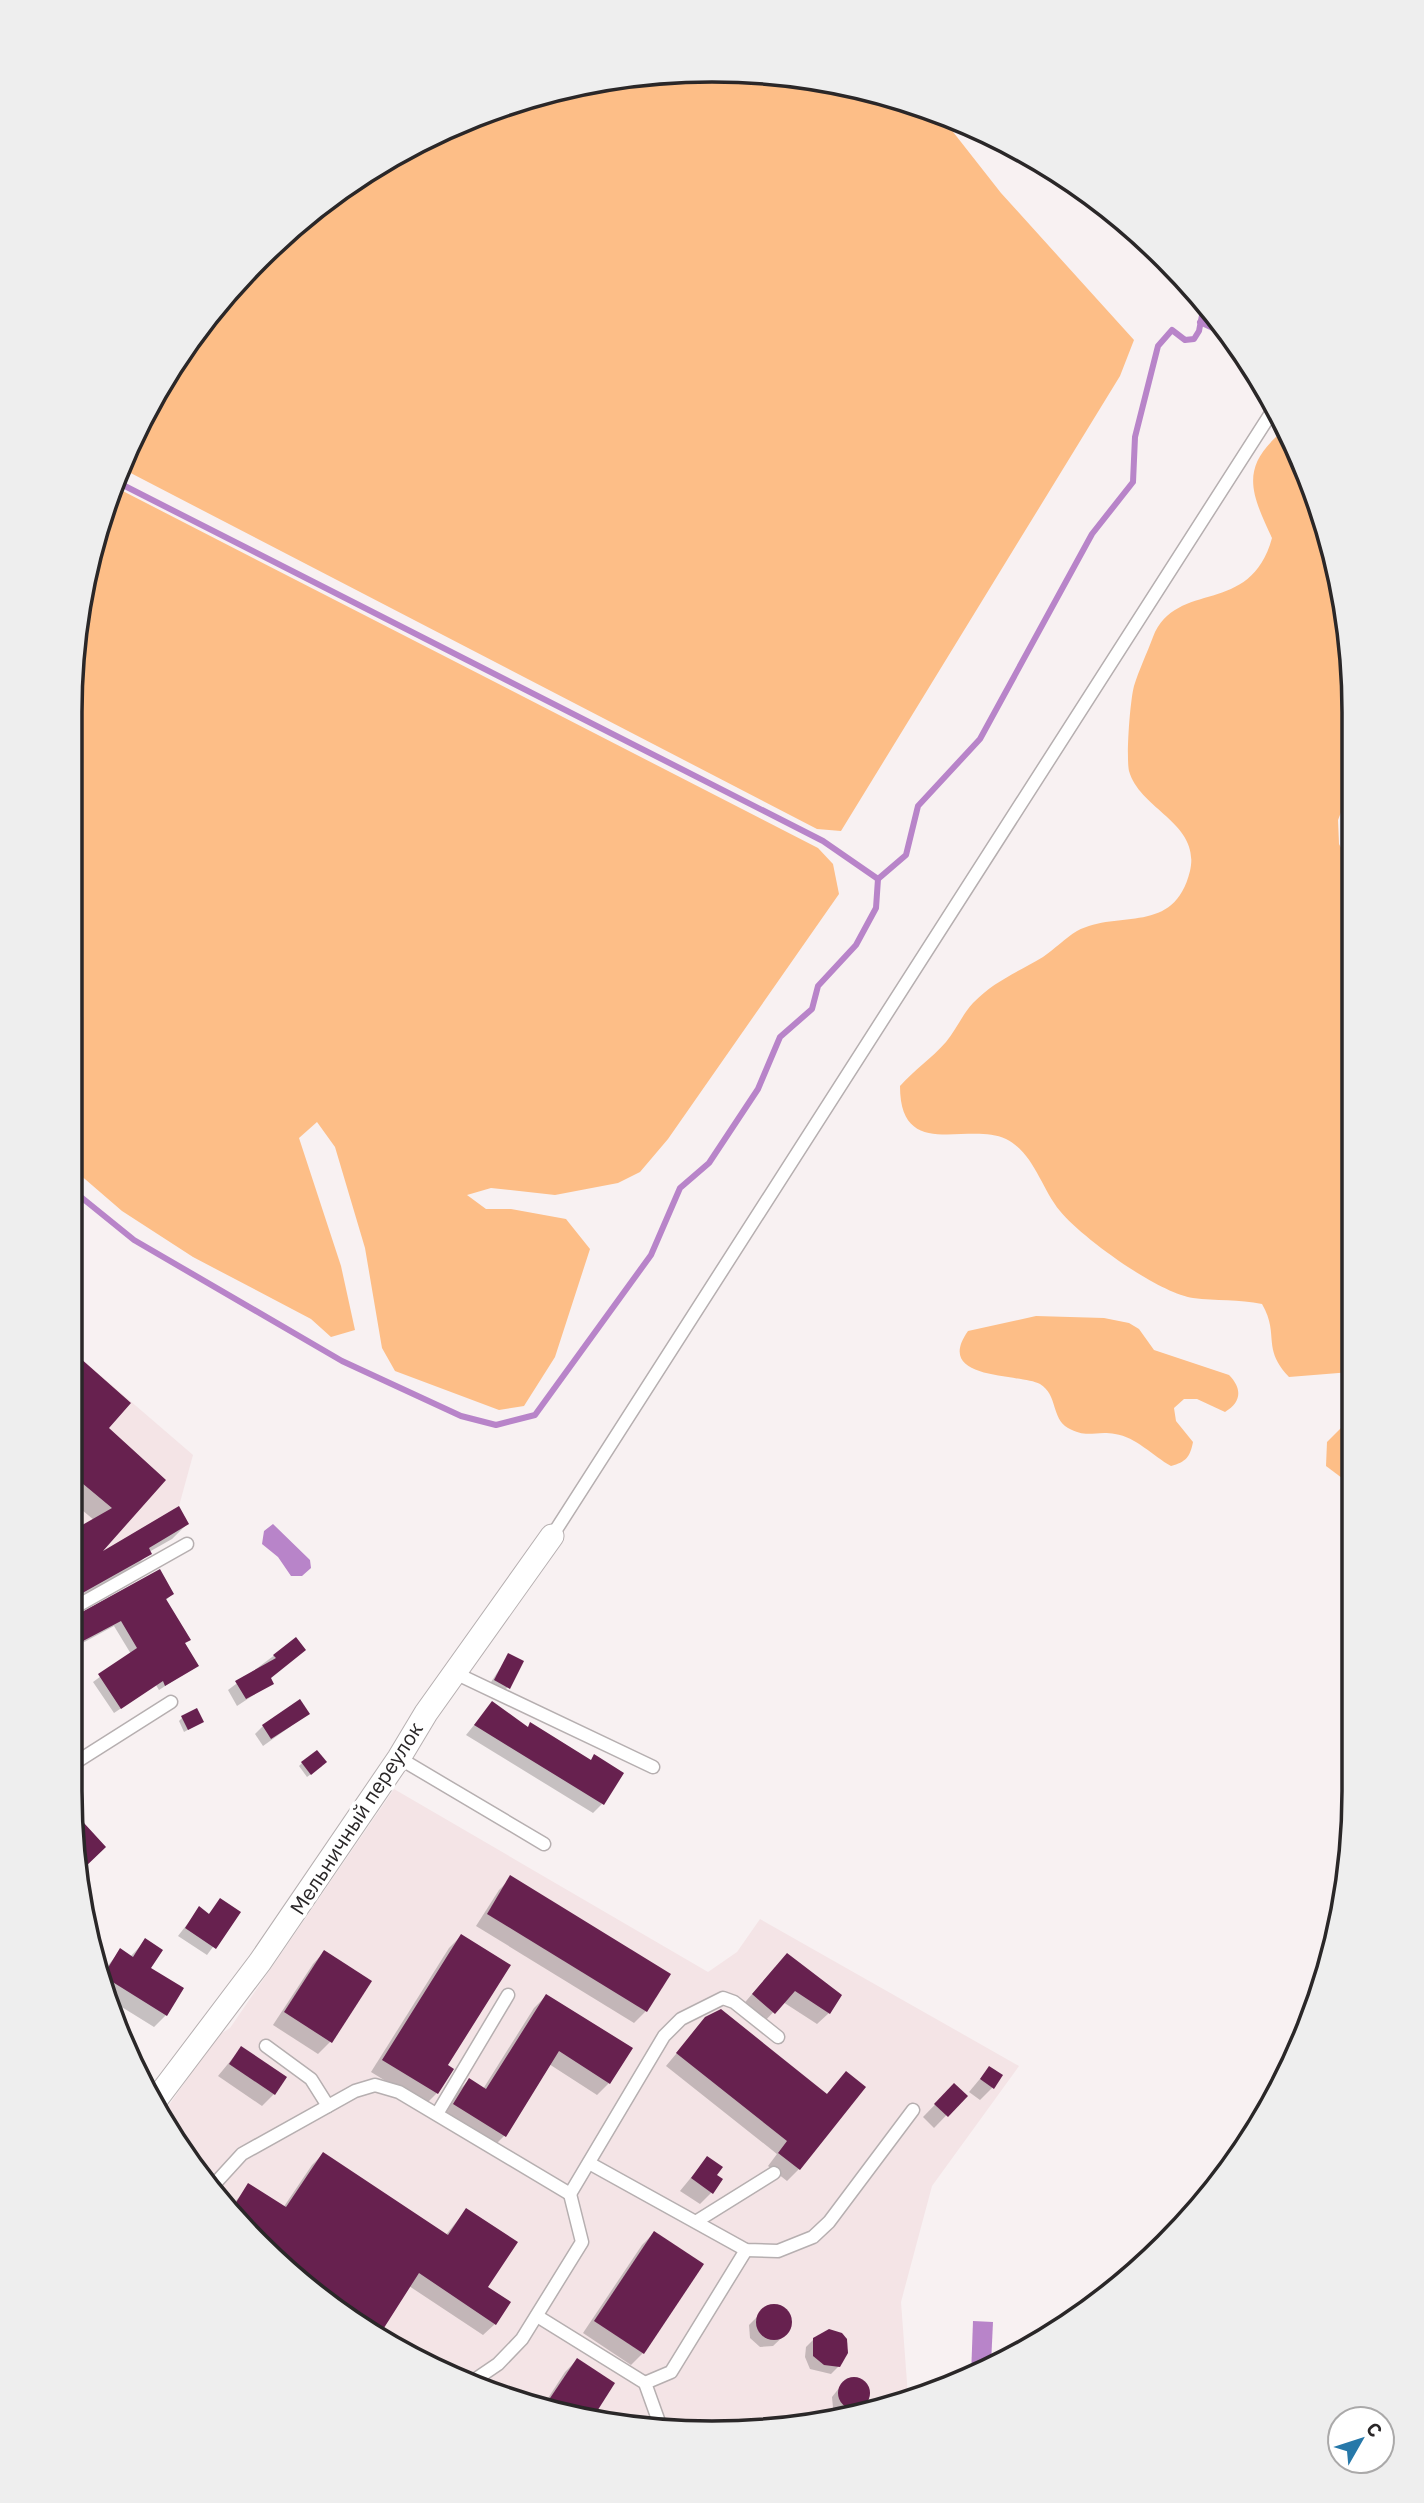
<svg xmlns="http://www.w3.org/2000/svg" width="1424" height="2503" viewBox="0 0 1424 2503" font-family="'IBM Plex Sans',sans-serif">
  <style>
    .built { fill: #f4e4e6 }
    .green { fill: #fdbe87 }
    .water { fill: #b884c9 }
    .shadow { fill: #0003 }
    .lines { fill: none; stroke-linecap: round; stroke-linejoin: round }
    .stream { stroke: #b884c9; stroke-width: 6 }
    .building { fill: #67214f }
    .lane-casing { stroke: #b6afb0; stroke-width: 15 }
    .street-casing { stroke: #b6afb0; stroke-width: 25 }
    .lane { stroke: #fff; stroke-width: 12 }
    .street { stroke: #fff; stroke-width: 23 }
    .labels { text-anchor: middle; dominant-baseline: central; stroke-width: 7; stroke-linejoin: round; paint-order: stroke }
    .street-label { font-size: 21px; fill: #2a2728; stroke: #fff }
    .rim { fill: none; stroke: #2a2728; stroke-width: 3.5 }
  </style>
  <rect width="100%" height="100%" fill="#f8f1f2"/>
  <!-- built -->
  <g class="built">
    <path d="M71,1350L193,1455L179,1506L189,1524L70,1593Z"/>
    <path d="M394,1789L708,1972L737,1952L760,1919L1019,2066L932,2186L901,2302L908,2396L754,2432L545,2411L355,2325L202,2182L165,2111L216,2037L230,2028Z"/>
  </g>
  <!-- green -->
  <g class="green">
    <path d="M670,71L796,76L919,104L939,114L1001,193L1134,340L1120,376L841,831L817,829L121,468L156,391L230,288L321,202L428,136L546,92Z"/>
    <path d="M1283,431L1320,505L1349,629V792L1338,820L1339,844L1349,863L1351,1372L1289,1377C1261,1347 1280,1335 1262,1304C1239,1299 1216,1301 1193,1298C1158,1293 1081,1237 1060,1211C1041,1188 1034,1153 1006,1139C967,1121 900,1162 900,1086C914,1070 932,1058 946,1042C956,1030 962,1015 973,1003C994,981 1018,972 1043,957C1055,949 1065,938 1077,931C1119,909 1174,936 1190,871C1201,823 1140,810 1129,771C1126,757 1130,701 1134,686C1139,670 1147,653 1153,637C1177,578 1250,618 1272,538C1251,493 1239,467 1283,431Z"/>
    <path d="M113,486L818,848L833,864L839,894L668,1139L640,1172L618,1183L555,1195L491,1188L467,1195L486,1209H511L566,1219L590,1249L555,1357L524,1406L499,1410L395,1371L382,1348L365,1248L335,1147L317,1122L299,1138L341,1266L355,1330L331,1337L311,1319L193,1257L122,1211L71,1167V670L104,506Z"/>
    <path d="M1036,1316L1104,1318L1129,1323L1139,1329L1154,1350L1229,1375C1242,1388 1242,1402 1225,1412L1197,1399H1184L1174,1408L1176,1421L1193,1442C1190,1457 1186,1462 1171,1466C1153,1456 1136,1437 1115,1434C1096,1430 1087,1439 1068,1428C1051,1418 1058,1395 1040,1384C1018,1373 933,1381 968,1331Z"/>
    <path d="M1351,1426V1481L1342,1478L1326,1466L1327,1442L1341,1428Z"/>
  </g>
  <!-- water -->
  <g class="water">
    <path d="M273,1524L310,1560L311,1568L302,1576H291L278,1557L262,1544L264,1531Z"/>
    <path d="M973,2321L993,2322L991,2364L971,2376Z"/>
  </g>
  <!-- shadow -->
  <g class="shadow">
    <path d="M71,1352L129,1403L107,1428L163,1480L96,1556L187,1524L172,1539L149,1552L135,1568L70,1605V1535L94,1520L70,1500Z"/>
    <path d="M172,1594L165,1601L196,1666L159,1690L156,1685L114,1713L93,1682L131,1654L114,1626L77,1646L70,1633V1622Z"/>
    <path d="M296,1639L270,1679L272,1683L237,1706L228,1690Z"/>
    <path d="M509,1655L508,1687L500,1695L487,1688Z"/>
    <path d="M492,1703L602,1804L593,1813L466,1735Z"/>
    <path d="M308,1714L263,1746L255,1734L263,1726Z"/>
    <path d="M182,1718L202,1722L184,1732L179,1721Z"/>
    <path d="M302,1763L322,1766L307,1777L299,1766Z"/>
    <path d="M511,1878L668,1974L646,2011L634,2023L476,1926L499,1890Z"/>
    <path d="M221,1900L239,1912L207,1955L178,1936L199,1909L208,1915Z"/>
    <path d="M461,1936L446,2066L437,2093L425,2105L371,2072L449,1948Z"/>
    <path d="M145,1941L149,1969L166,2015L154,2027L104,1996L100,1975L120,1951L130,1957Z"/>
    <path d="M324,1952L370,1982L330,2042L318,2054L273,2025L313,1964Z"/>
    <path d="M775,1967L829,2013L817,2024L783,2002L762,2024L741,2007Z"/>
    <path d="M546,1996L609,2083L597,2095L549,2064L504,2136L492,2148L443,2116L457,2092L469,2080L483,2089L534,2008Z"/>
    <path d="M706,2018L826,2095L846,2074L799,2169L787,2181L768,2166L777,2154L666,2066Z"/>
    <path d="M241,2048L274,2094L262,2106L218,2076Z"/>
    <path d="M989,2068L992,2088L980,2100L969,2092Z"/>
    <path d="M954,2085L965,2096L934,2128L923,2117Z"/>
    <path d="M323,2154L445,2236L466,2210L495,2324L483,2335L409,2286L377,2334L355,2325L230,2208L249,2185L283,2208L312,2165Z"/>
    <path d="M707,2158L714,2175L712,2192L700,2204L680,2191Z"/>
    <path d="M654,2233L643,2353L631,2365L583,2333L642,2245Z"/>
    <path d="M779,2306L789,2314V2331L773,2346L760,2347L750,2338L749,2325L767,2307Z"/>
    <path d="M814,2339L839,2366L831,2374L810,2369L805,2357L806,2347Z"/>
    <path d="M577,2360L592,2416L541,2409L565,2372Z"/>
    <path d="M847,2378L859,2380L867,2387L868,2397L859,2407L838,2412L833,2408L832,2397Z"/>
  </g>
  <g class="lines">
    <!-- stream -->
    <g class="stream">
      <path d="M1200,322L1230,336"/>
      <path d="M115,481L823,841L878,879"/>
      <path d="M71,1189L134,1240L342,1361L461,1416L496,1425L535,1415L651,1255L680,1188L709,1163L758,1089L780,1037L812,1009L818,986L856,945L876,908L878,879L906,855L918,806L980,739L1092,534L1133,482L1135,437L1158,346L1172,330L1185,340L1194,339L1199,331L1204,305"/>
    </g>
  </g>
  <!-- building -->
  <g class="building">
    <path d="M71,1350L131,1403L109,1428L166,1480L103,1551L179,1506L189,1524L149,1548L152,1554L70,1600V1532L112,1508L70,1473Z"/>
    <path d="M160,1569L174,1594L166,1599L191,1640L185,1643L199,1666L165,1686L163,1681L121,1709L98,1674L137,1648L121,1621L83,1641L71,1618Z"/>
    <path d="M296,1637L306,1650L271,1678L274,1684L246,1699L235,1681L276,1658L273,1655Z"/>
    <path d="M508,1653L524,1661L510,1689L494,1680Z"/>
    <path d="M300,1699L310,1714L271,1739L262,1725Z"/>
    <path d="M492,1701L528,1727L530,1722L591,1760L594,1754L624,1773L604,1805L474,1725Z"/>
    <path d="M197,1708L204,1722L188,1730L181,1716Z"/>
    <path d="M317,1750L327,1762L311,1775L301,1762Z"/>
    <path d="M73,1811L106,1847L83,1869L77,1832Z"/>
    <path d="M510,1875L671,1974L647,2012L487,1914Z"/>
    <path d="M220,1898L241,1912L216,1949L185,1928L199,1906L209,1914Z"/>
    <path d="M461,1934L511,1965L448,2065L454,2069L438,2094L382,2060Z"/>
    <path d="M145,1938L163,1950L151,1968L184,1988L167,2016L103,1976L120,1948L133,1957Z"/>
    <path d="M324,1950L372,1981L332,2043L284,2012Z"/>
    <path d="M787,1953L842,1995L830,2014L795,1991L775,2014L752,1994Z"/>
    <path d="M546,1994L633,2048L610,2084L559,2051L506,2137L453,2104L469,2078L486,2089Z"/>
    <path d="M721,2009L827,2094L846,2071L866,2087L800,2170L778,2153L787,2141L676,2053L705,2017Z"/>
    <path d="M241,2046L287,2077L275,2095L229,2064Z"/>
    <path d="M989,2066L1003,2075L994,2089L980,2079Z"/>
    <path d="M954,2083L968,2096L948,2117L934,2104Z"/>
    <path d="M323,2152L448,2235L466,2208L518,2242L488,2287L511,2302L496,2325L419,2273L382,2331L377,2328L374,2333L355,2325L232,2209L248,2183L286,2207Z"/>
    <path d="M707,2156L723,2167L717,2175L723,2179L713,2194L691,2178Z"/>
    <path d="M654,2231L704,2264L644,2354L594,2321Z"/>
    <circle cx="774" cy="2322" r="18"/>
    <path d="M829,2329L842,2333L847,2339L848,2353L840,2367L824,2365L813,2356V2338Z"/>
    <path d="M577,2358L615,2383L594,2416L542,2410Z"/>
    <circle cx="854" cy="2393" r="16"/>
  </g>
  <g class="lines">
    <defs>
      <g id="lane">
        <path d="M552,1536L1273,410"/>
        <path d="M70,1610L187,1544"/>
        <path d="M455,1673L653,1767"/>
        <path d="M399,1758L544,1844"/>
        <path d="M70,1766L171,1702"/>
        <path d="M266,2046L311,2079L328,2106"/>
        <path d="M437,2114L508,1995"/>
        <path d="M589,2163L746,2250L778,2251L813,2237L829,2222L913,2110"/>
        <path d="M210,2189L242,2154L355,2091L375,2085L399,2092L570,2194L664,2036L681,2019L723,1998L734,2002L778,2037"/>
        <path d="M697,2221L774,2173"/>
        <path d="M537,2316L645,2383L659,2422"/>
        <path d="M476,2379L498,2364L522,2339L582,2242L570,2194"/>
        <path d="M645,2383L671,2372L746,2250"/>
      </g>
      <path id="street" d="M158,2097L260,1962L399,1758L426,1713L552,1536"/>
    </defs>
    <!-- lane casing -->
    <use href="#lane" class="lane-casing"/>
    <!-- street casing -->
    <use href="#street" class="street-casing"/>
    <!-- lane -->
    <use href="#lane" class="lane"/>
    <!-- street -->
    <use href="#street" class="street"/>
  </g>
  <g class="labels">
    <!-- street labels -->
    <g class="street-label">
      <text transform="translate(356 1818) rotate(-57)">Мельничный переулок</text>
    </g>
  </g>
  <!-- crop -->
  <path d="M0 0H1424V2503H0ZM712 82H712A630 630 0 0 1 1342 712V1791A630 630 0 0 1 712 2421H712A630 630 0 0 1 82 1791V712A630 630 0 0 1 712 82Z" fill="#eee" fill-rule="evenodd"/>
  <path class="rim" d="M712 82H712A630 630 0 0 1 1342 712V1791A630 630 0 0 1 712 2421H712A630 630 0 0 1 82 1791V712A630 630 0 0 1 712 82Z"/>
  <!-- north arrow -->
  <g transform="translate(1361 2440) rotate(51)"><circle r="33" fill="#ffffff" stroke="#aaa9a9" stroke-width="2"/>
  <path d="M0-5L12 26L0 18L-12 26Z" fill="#2678a9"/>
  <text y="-10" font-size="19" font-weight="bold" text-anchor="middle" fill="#2a2728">С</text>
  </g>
</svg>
